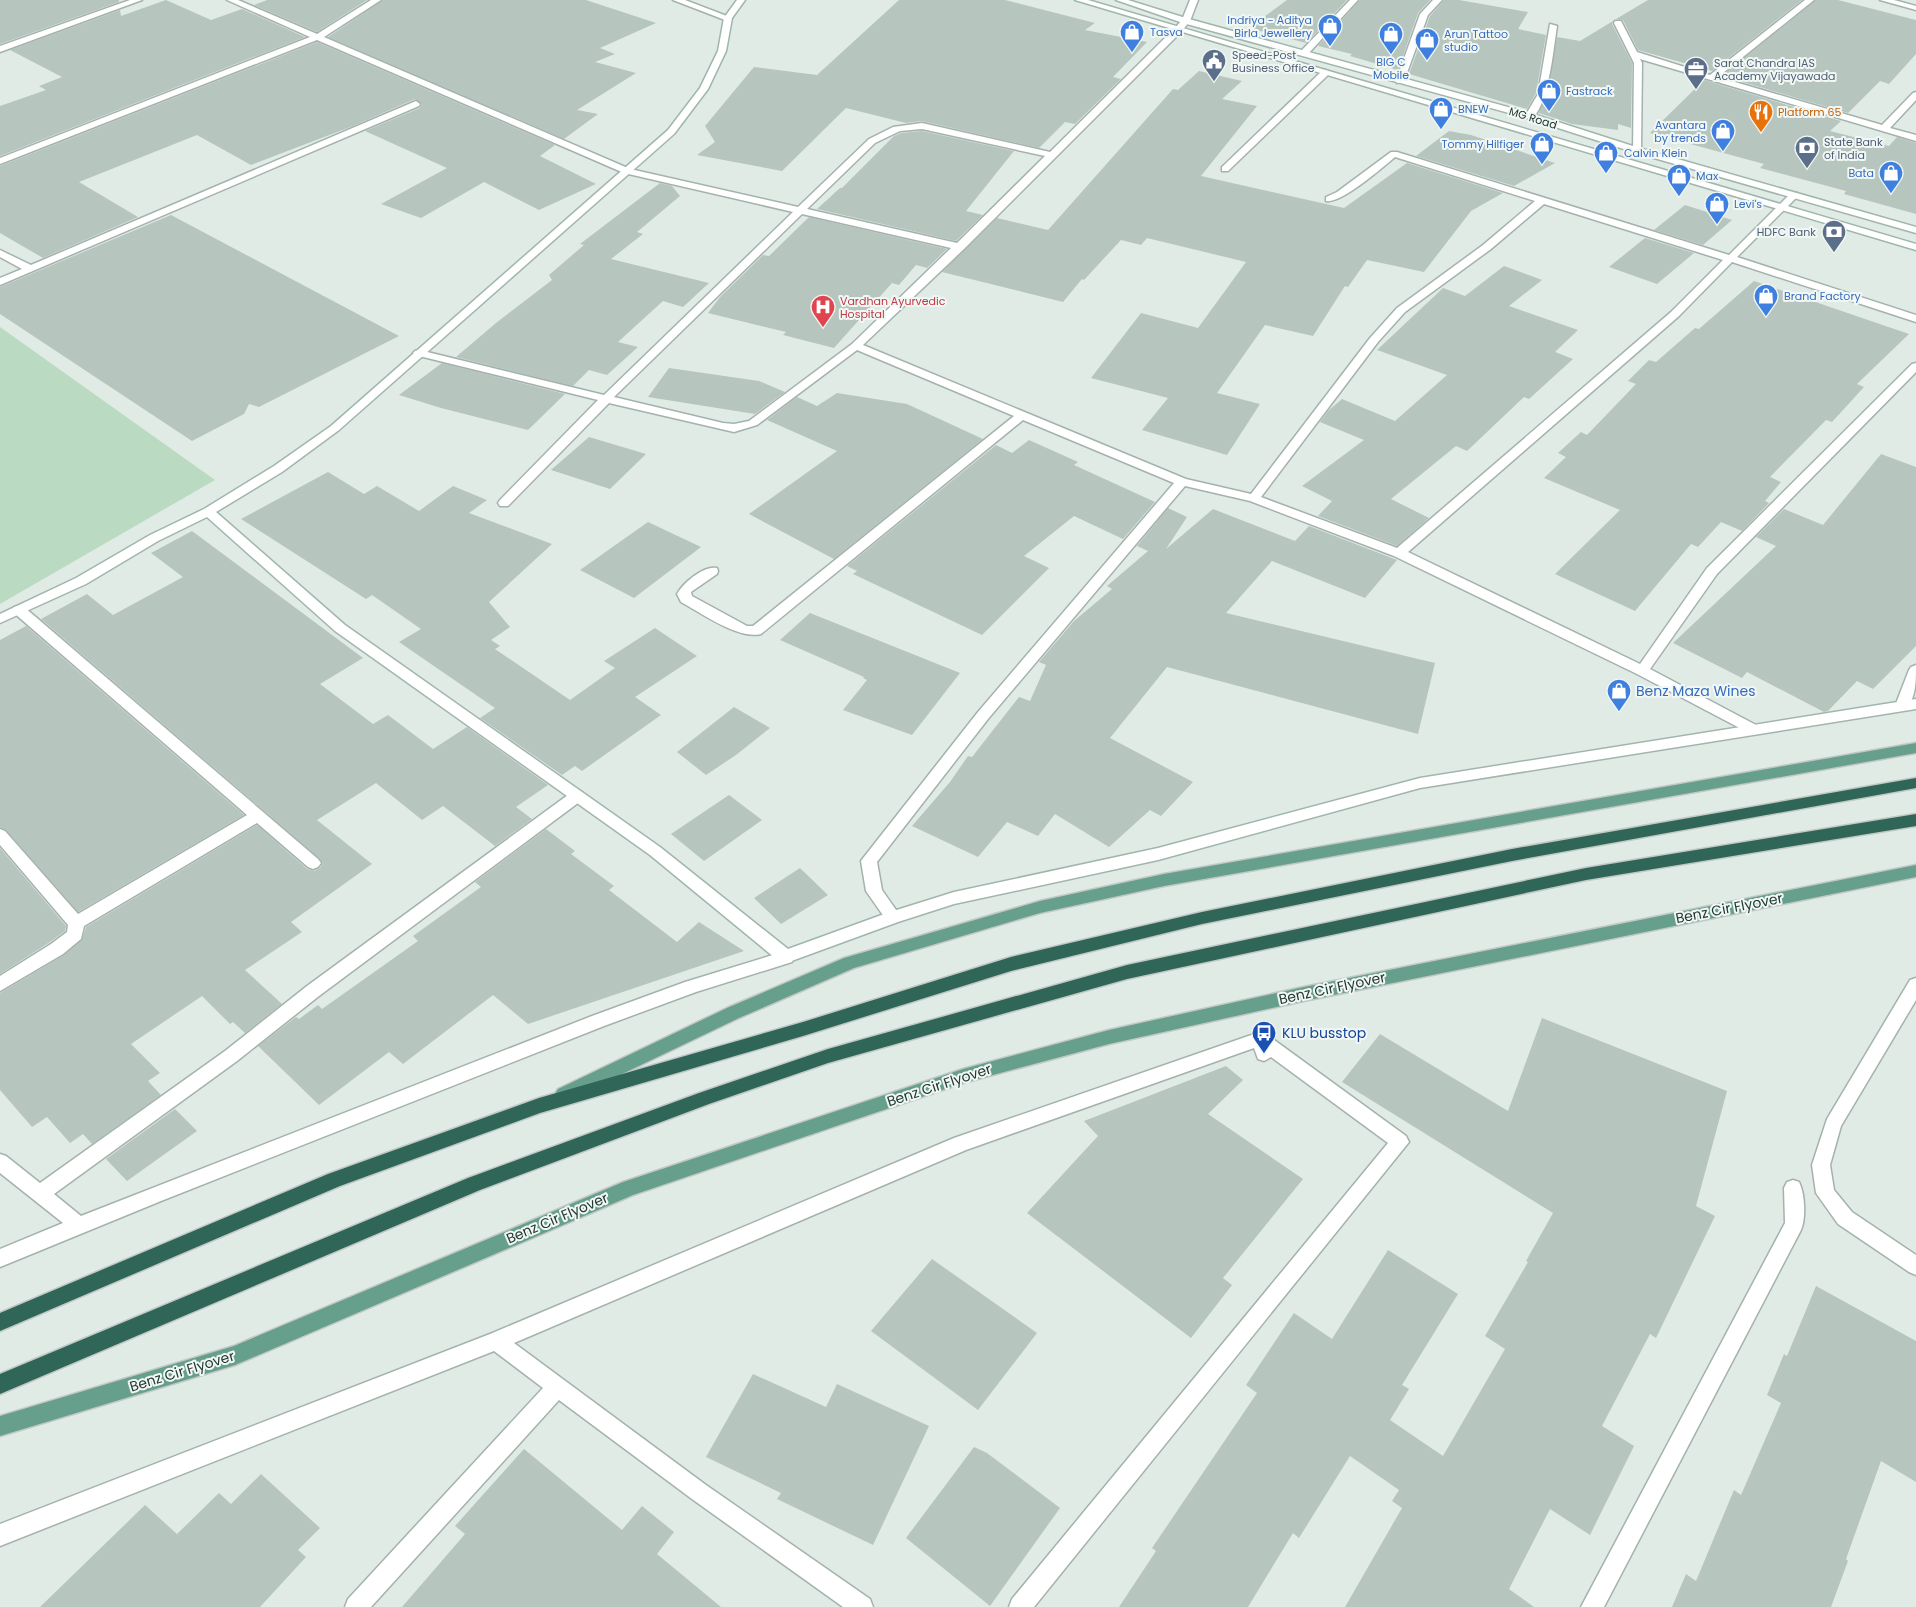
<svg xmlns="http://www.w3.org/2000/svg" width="1916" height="1607" viewBox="0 0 1916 1607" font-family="Poppins,sans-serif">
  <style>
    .green { fill: #badbc1 }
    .building { fill: #b6c5be }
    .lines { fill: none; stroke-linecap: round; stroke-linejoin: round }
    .street-casing { stroke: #a4b2ad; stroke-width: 3 }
    .secondary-casing { stroke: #a0b6ad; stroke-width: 3 }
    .primary-casing { stroke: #c1c8c6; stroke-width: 3 }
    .highway-casing { stroke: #c1c8c6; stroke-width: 3 }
    .street { fill: #fff; fill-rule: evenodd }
    .secondary { fill: #fff; fill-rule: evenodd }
    .primary { fill: #679f8d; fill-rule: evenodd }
    .highway { fill: #2f6657; fill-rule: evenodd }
    .labels { text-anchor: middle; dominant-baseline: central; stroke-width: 4; stroke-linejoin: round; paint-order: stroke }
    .far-shop-label { font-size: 11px; fill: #366cbe; stroke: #f1f7f4; text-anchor: start }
    .far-service-label { font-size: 11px; fill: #4e5e75; stroke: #f1f7f4; text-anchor: start }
    .far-food-label { font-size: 11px; fill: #c56008; stroke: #f1f7f4; text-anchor: start }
    .far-street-label { font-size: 11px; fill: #223a33; stroke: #f1f7f4 }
    .far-health-label { font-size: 11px; fill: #be3a42; stroke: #f1f7f4; text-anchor: start }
    .shop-label { font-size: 14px; fill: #366cbe; stroke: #f1f7f4; text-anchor: start }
    .street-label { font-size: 14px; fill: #223a33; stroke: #f1f7f4 }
    .transit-label { font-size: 14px; fill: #164399; stroke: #f1f7f4; text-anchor: start }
  </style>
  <rect width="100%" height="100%" fill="#e1ebe6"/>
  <!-- green -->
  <path class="green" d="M0,327L215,480L0,604Z"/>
  <!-- building -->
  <g class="building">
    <path d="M0,0H119V2L0,44Z"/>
    <path d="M166,0L211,20L242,9L305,37L0,156V106L46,90L39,86L62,77L10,50L120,10L121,16Z"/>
    <path d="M267,0H367L317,32L254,5Z"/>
    <path d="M383,0H586L656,23L600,48L615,54L595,62L636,73L577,110L598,114L564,139L328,37Z"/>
    <path d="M899,0H1005L1095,23L1085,30L1147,42L1113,77L1121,79L1075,124L1065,122L1039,148L922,121L906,123L846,108L782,171L697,155L715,142L705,126L754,67L817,75Z"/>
    <path d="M1287,0H1347L1306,43L1249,28Z"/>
    <path d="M1360,0H1430L1418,13L1398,70L1350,56L1352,54L1318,46Z"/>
    <path d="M1444,0H1459L1528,12L1518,29L1546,35L1536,93L1527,109L1409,74L1430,16Z"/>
    <path d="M1648,0H1802L1712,71L1638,50L1623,20L1616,19Z"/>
    <path d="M1816,0H1838L1916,20V54L1889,84L1880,81L1848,113L1722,76Z"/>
    <path d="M1613,21L1612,24L1632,63L1631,128L1618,124V130L1572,124L1539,113L1547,92L1557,37L1580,41Z"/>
    <path d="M317,42L555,145L540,156L596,184L539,210L484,182L421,218L381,204L447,168L365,131L420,108L422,104L415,99L353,126L251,165L197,135L79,182L138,217L43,258L0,233V166Z"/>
    <path d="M1199,71L1242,81L1222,99L1257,106L1201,176L1344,208L1407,163L1503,193L1471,211L1424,272L1367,260L1348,287L1345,286L1313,336L1265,325L1217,393L1260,404L1227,455L1142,430L1168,398L1091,378L1141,313L1198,328L1246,262L1147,238L1141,245L1121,240L1084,280L1082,279L1063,302L942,272L997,218L1048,230L1173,89L1178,90Z"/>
    <path d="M1704,80L1841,121L1830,131L1889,146L1897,137L1916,143V214L1844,194L1846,191L1760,168L1764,164L1650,133Z"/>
    <path d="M922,131L1014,151L966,211L983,215L956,241L817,209L840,188H842L894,136L901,133Z"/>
    <path d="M1449,131L1471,135L1555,163L1514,186L1416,156Z"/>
    <path d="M660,183L672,186L680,196L637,232L643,234L611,259L709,283L683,307L663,301L618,342L638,347L607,375L589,370L573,386L456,357L496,323L552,280L549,275L584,245L580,244Z"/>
    <path d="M1685,205L1732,220L1703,245L1654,230Z"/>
    <path d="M171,215L399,336L259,407L249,404L244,414L192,441L0,314V287Z"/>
    <path d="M809,217L947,249L927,268L916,265L899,285L892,283L834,348L783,335L786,332L708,313L720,297L763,255L769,256Z"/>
    <path d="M1645,238L1694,253L1657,284L1609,267Z"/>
    <path d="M1504,266L1542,280L1509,306L1578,330L1555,352L1573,359L1529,399L1524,397L1467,451L1456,446L1391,499L1429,518L1397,546L1318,516L1332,501L1302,486L1364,440L1320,422L1329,410L1342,399L1395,421L1447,375L1377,350L1443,288L1465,296Z"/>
    <path d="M1754,281L1909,334L1857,384L1864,387L1832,422L1826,420L1770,477L1781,482L1765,501L1769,503L1742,531L1721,522L1698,547L1691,544L1635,611L1555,574L1620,510L1544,478L1566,457L1558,453L1581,432L1587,435L1636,384L1628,381L1649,360L1656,362L1695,328L1699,329Z"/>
    <path d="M442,363L565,394L528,430L441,408L399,395Z"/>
    <path d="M669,368L759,381L785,392L755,414L648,397Z"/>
    <path d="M837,393L907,404L983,439L834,559L749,514L837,451L767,420L797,397L817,406Z"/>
    <path d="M589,437L646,454L610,489L551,470Z"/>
    <path d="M1029,440L1078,462L1074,465L1155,502L1123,539L1074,516L1024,556L1049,568L982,635L853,574L857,571L847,566L996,445L1012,453Z"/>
    <path d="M1881,454L1916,467V646L1873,689L1857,681L1828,711L1824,712L1747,672L1742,678L1673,643L1776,546L1756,537L1784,509L1823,525Z"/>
    <path d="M328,472L364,494L377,486L419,511L453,486L487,500L469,513L552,544L489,602L510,627L491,640L500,646L495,649L570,700L615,668L604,661L655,628L697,656L635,697L661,715L582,771L575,766L562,775L480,718L495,708L399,642L421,629L372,595L366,599L241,519Z"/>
    <path d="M1168,508L1187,517L1166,549L1213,509L1295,541L1309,526L1397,560L1365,598L1272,561L1226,613L1435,663L1418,734L1167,667L1110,738L1193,782L1161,816L1150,810L1109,847L1055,814L1038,836L1007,822L978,857L912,826L950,782L968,756L972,757L1019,697L1030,701L1046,665L1039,662L1074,621L1112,589L1107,586L1148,551L1137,546Z"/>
    <path d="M648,522L701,547L634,598L580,570Z"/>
    <path d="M192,531L363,658L320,684L373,724L388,715L433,749L467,727L548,785L516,807L532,819L495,846L443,806L422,820L376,783L317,820L372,864L291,922L302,932L245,970L282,1004L245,1033L233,1022L230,1024L202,996L131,1044L160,1073L148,1081L161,1095L92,1144L83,1134L70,1143L47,1117L32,1127L0,1090V993L64,955L82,940L86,927L257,825L307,869L314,871L320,868L323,863L319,858L41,619L87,594L113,615L183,577L151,553Z"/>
    <path d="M810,613L960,673L912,735L843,710L867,680L863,678L864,677L780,640Z"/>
    <path d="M26,626L244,815L78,912L6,830L0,827V640Z"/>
    <path d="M734,707L770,728L736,755L706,775L677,752Z"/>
    <path d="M729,795L762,820L704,861L671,834Z"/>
    <path d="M546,829L575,851L571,854L614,886L609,890L677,942L699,922L744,951L528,1024L493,995L403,1064L389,1052L319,1105L258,1046L296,1017L299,1019L318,1005L322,1009L418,941L413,936L481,887L475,882Z"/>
    <path d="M0,848L66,926L65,931L50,942L0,974Z"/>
    <path d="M800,868L828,895L781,924L754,898Z"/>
    <path d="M1542,1018L1727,1091L1696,1206L1715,1216L1656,1338L1650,1334L1602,1426L1634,1446L1590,1535L1550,1509L1509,1589L1534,1607H1345L1402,1508L1392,1501L1399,1490L1350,1456L1299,1538L1293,1533L1248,1607H1119L1156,1551L1152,1548L1257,1393L1246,1385L1294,1313L1332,1339L1388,1250L1458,1294L1402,1385L1409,1389L1390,1420L1443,1456L1505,1349L1485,1336L1528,1262L1526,1261L1553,1213L1342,1082L1380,1034L1508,1111Z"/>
    <path d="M1226,1066L1243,1080L1208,1114L1303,1179L1223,1278L1232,1285L1191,1338L1027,1213L1098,1136L1084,1121Z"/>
    <path d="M175,1109L197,1131L127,1181L106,1159Z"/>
    <path d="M932,1259L1037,1333L978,1410L871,1331Z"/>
    <path d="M1816,1286L1916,1341V1482L1881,1461L1846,1559L1848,1561L1831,1607H1672L1686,1574L1696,1581L1734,1490L1741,1495L1781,1403L1767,1395L1784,1354L1787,1356Z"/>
    <path d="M753,1374L826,1407L837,1384L929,1426L873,1545L777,1499L781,1493L706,1457Z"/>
    <path d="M974,1447L987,1453L1060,1508L990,1606L906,1538Z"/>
    <path d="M524,1449L622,1530L642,1506L674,1532L657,1554L721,1607H402L465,1534L455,1526Z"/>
    <path d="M261,1474L320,1528L298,1550L306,1557L260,1607H40L145,1505L177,1534L219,1493L231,1504Z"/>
  </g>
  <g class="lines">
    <defs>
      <g id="street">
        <path d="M130,0H142L0,52V46Z"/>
        <path d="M227,0H238L317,34L371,0H381L324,37L630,169L798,207L869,139L893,127L922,123L1050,152L1175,28L1182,20L1190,0H1198L1190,21L1181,32L964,249L863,345L1186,479L1251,494L1370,338L1397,308L1483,245L1535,201L1395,157C1382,168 1341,204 1326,201V197L1337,192L1391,152H1397L1729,255L1791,193H1797V197L1737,257L1916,315V322L1732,262L1679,316L1408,552L1640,664L1707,568L1912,364L1916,363V372L1717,574L1650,669L1756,725L1758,729L1756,733L1751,734L1637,674L1394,556L1250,501L1185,486L988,719L877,862L882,890L901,917L899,921L893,923L887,921L866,891L861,861L864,857L978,712L1174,483L1023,420L761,634C739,640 701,613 681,602L677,594C683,583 704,565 717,568L718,571L717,574L691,592L692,596L747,626H753L1014,416L857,350L757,425L734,432L609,403L508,506H500L498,503L500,500L598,400L415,355L413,353L415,351L419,350L604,395L793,212L624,173L317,40L0,164V158L310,37ZM922,129L1045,156L957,243L807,209L875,143L900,131ZM1544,204L1723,260L1671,312L1397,548L1261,497L1378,342L1405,312L1491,249ZM802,214L951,248L852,344L749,421L734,424L723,423L614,397Z"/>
        <path d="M673,0H685L732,18L725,20Z"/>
        <path d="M1350,0H1358L1307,55H1301V51Z"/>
        <path d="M1433,0H1442L1428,15L1404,81L1397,83L1396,81L1420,14Z"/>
        <path d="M1805,0H1814L1718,77L1882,125L1913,93L1916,92V100L1890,128L1916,135V141L1640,59L1642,63L1641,150L1636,153L1633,152L1634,63L1614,23L1615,21H1621L1637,52L1710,75Z"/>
        <path d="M1880,0H1894L1916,6V10Z"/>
        <path d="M1550,24L1557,26C1554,45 1548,112 1530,119L1525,116L1538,94Z"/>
        <path d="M1325,70L1328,71V75L1228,171H1222V167L1322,71Z"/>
        <path d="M416,101L420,104L419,106L0,285V278L22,269L0,257V250L31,265Z"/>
        <path d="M19,606L24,607L318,859L321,863L318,867L313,869L308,867L257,823L84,926L81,939L63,954L0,991V976L51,944L67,932L68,925L0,845V829L5,831L78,914L247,815L14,613L12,610L14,607Z"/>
        <path d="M1916,665C1916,682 1916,695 1907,709H1897L1895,706L1909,670L1911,667Z"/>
        <path d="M577,791L582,792L584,796L582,800L319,996L237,1061L54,1194L81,1216L592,1016L685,982L786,951L792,952L794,957L792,962L696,992L604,1026L161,1201L0,1267V1249L63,1223L0,1173V1154L6,1156L40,1183L225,1051L307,986L572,792Z"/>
        <path d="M1916,978V1000L1841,1126L1830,1165L1834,1190L1852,1212L1916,1255V1275L1909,1272L1838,1224L1816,1193L1812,1165L1827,1119L1910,980Z"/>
        <path d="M1260,1032L1266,1034L1406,1136L1409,1142L1034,1607H1009L1012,1599L1388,1143L1271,1057L1264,1061L1258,1059L1254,1048L966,1150L514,1343L706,1485L870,1599L873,1607H843L692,1499L559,1400L371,1607H345L348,1599L543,1388L494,1351L0,1546V1524L490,1334L954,1138Z"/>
        <path d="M1793,1180L1799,1182C1805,1194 1806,1218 1801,1230L1604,1607H1581L1785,1223L1784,1188L1787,1182Z"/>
      </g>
      <g id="secondary">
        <path d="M737,0H745L732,18L726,51L708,89L674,134L339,430L282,472L216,512L345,625L660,847L788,949L887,913L954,892L1158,848L1420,778L1916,699V709L1420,788L1158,860L954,904L898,922L786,963L780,962L650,855L335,631L207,517L158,541L86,584L0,623V614L76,578L150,535L204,509L274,466L331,426L668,130L700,88L718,51L724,18Z"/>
        <path d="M1075,0H1088L1916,244V250Z"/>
        <path d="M1116,0H1128L1189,19L1533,114L1639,148L1916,227V233L1633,152L1527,118L1183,23Z"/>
      </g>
      <g id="primary">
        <path d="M1916,743V753L1164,886L1040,913L854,968L739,1018L570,1099L564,1101L558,1099L555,1094L558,1089L727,1008L844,958L1040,901L1164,874Z"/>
        <path d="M1916,865V877L1299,1002L1109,1044L963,1083L633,1195L235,1365L0,1436V1416L234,1346L623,1182L963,1069L1109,1030L1299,988Z"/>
      </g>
      <g id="highway">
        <path d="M1916,778V788L1512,861L1202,924L1011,971L803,1036L540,1113L340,1186L0,1331V1313L328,1174L539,1098L803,1022L1011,957L1202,912L1512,849Z"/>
        <path d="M1916,814V826L1586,880L1127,979L828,1063L709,1104L480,1190L0,1394V1374L468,1178L699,1093L828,1049L1127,965L1586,868Z"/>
      </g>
    </defs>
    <!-- street casing -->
    <use href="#street" class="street-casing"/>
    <!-- secondary casing -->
    <use href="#secondary" class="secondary-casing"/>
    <!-- primary casing -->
    <use href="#primary" class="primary-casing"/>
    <!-- highway casing -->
    <use href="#highway" class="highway-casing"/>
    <!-- street -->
    <use href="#street" class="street"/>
    <!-- secondary -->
    <use href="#secondary" class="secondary"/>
    <!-- primary -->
    <use href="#primary" class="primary"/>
    <!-- highway -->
    <use href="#highway" class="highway"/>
  </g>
  <!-- icons -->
  <defs>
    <symbol id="shop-pin" viewBox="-11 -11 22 30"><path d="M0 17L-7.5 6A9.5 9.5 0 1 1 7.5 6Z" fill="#3f7fe0" stroke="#f1f7f4"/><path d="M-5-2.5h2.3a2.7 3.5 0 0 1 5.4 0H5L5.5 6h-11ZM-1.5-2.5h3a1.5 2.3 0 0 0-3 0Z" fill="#fff"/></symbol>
    <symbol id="civic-pin" viewBox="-11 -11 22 30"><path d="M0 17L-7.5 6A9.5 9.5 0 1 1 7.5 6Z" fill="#5c6f8a" stroke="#f1f7f4"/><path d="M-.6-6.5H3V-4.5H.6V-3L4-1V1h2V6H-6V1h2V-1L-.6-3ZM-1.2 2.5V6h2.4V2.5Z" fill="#fff"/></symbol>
    <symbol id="office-pin" viewBox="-11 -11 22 30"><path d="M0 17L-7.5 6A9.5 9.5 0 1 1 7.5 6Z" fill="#5c6f8a" stroke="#f1f7f4"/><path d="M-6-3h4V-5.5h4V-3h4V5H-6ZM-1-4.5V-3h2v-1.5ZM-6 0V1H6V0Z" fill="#fff"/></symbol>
    <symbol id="restaurant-pin" viewBox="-11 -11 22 30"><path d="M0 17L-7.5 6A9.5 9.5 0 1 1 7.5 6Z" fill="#e8710a" stroke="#f1f7f4"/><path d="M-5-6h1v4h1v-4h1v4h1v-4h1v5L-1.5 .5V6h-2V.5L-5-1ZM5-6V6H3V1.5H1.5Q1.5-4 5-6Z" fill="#fff"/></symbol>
    <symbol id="bank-pin" viewBox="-11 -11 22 30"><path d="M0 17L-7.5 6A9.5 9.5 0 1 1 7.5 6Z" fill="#5c6f8a" stroke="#f1f7f4"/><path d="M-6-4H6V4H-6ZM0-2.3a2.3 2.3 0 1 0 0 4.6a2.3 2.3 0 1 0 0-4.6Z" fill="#fff"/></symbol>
    <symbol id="hospital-pin" viewBox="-11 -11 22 30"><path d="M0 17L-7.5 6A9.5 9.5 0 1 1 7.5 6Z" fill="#e0444e" stroke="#f1f7f4"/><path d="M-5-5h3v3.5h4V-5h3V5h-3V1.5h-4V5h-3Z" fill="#fff"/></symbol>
    <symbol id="bus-pin" viewBox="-11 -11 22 30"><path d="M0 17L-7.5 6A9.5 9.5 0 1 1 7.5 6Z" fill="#1a4fb4" stroke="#f1f7f4"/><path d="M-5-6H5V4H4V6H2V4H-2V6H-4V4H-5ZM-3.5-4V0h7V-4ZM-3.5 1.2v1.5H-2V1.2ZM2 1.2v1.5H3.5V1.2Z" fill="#fff"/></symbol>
  </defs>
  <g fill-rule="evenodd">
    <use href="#shop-pin" x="1316" y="12" width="28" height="38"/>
    <use href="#shop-pin" x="1118" y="18" width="28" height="38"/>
    <use href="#shop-pin" x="1377" y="20" width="28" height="38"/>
    <use href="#shop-pin" x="1413" y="26" width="28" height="38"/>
    <use href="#civic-pin" x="1200" y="47" width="28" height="38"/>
    <use href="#office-pin" x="1682" y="55" width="28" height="38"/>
    <use href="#shop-pin" x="1535" y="77" width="28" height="38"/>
    <use href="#shop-pin" x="1427" y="95" width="28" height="38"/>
    <use href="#restaurant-pin" x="1747" y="98" width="28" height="38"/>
    <use href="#shop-pin" x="1709" y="117" width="28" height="38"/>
    <use href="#shop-pin" x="1528" y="130" width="28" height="38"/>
    <use href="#bank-pin" x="1793" y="134" width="28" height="38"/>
    <use href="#shop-pin" x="1592" y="139" width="28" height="38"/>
    <use href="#shop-pin" x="1877" y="159" width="28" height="38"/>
    <use href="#shop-pin" x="1665" y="162" width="28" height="38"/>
    <use href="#shop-pin" x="1703" y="190" width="28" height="38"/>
    <use href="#bank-pin" x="1820" y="218" width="28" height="38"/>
    <use href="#shop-pin" x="1752" y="282" width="28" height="38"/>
    <use href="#hospital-pin" x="809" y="293" width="28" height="38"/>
    <use href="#shop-pin" x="1605" y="677" width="28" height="38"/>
    <use href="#bus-pin" x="1250" y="1019" width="28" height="38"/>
  </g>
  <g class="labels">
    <!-- far-shop labels -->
    <g class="far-shop-label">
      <text x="1312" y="20" text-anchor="end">Indriya - Aditya<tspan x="1312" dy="13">Birla Jewellery</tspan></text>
      <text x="1150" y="32">Tasva</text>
      <text x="1444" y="34">Arun Tattoo<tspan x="1444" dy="13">studio</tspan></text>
      <text x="1391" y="62" text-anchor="middle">BIG C<tspan x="1391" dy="13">Mobile</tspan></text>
      <text x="1566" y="91">Fastrack</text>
      <text x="1458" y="109">BNEW</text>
      <text x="1706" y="125" text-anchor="end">Avantara<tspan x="1706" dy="13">by trends</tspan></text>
      <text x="1524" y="144" text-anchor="end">Tommy Hilfiger</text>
      <text x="1624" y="153">Calvin Klein</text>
      <text x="1874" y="173" text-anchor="end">Bata</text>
      <text x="1696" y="176">Max</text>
      <text x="1734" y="204">Levi's</text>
      <text x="1784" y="296">Brand Factory</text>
    </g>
    <!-- far-service labels -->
    <g class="far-service-label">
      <text x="1232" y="55">Speed-Post<tspan x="1232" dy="13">Business Office</tspan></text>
      <text x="1714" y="63">Sarat Chandra IAS<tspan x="1714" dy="13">Academy Vijayawada</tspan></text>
      <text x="1824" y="142">State Bank<tspan x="1824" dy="13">of India</tspan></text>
      <text x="1816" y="232" text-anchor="end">HDFC Bank</text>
    </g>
    <!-- far-food labels -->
    <g class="far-food-label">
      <text x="1778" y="112">Platform 65</text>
    </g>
    <!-- far-street labels -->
    <g class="far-street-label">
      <text transform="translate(1533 118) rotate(17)">MG Road</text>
    </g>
    <!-- far-health labels -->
    <g class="far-health-label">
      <text x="840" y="301">Vardhan Ayurvedic<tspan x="840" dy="13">Hospital</tspan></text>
    </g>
    <!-- shop labels -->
    <g class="shop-label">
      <text x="1636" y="691">Benz Maza Wines</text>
    </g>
    <!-- street labels -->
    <g class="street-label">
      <text transform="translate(1729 908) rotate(-11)">Benz Cir Flyover</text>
      <text transform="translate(1332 988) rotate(-12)">Benz Cir Flyover</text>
      <text transform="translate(939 1085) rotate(-18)">Benz Cir Flyover</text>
      <text transform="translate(557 1218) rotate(-23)">Benz Cir Flyover</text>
      <text transform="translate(182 1371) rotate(-17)">Benz Cir Flyover</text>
    </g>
    <!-- transit labels -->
    <g class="transit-label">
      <text x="1282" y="1033">KLU busstop</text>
    </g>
  </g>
</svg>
